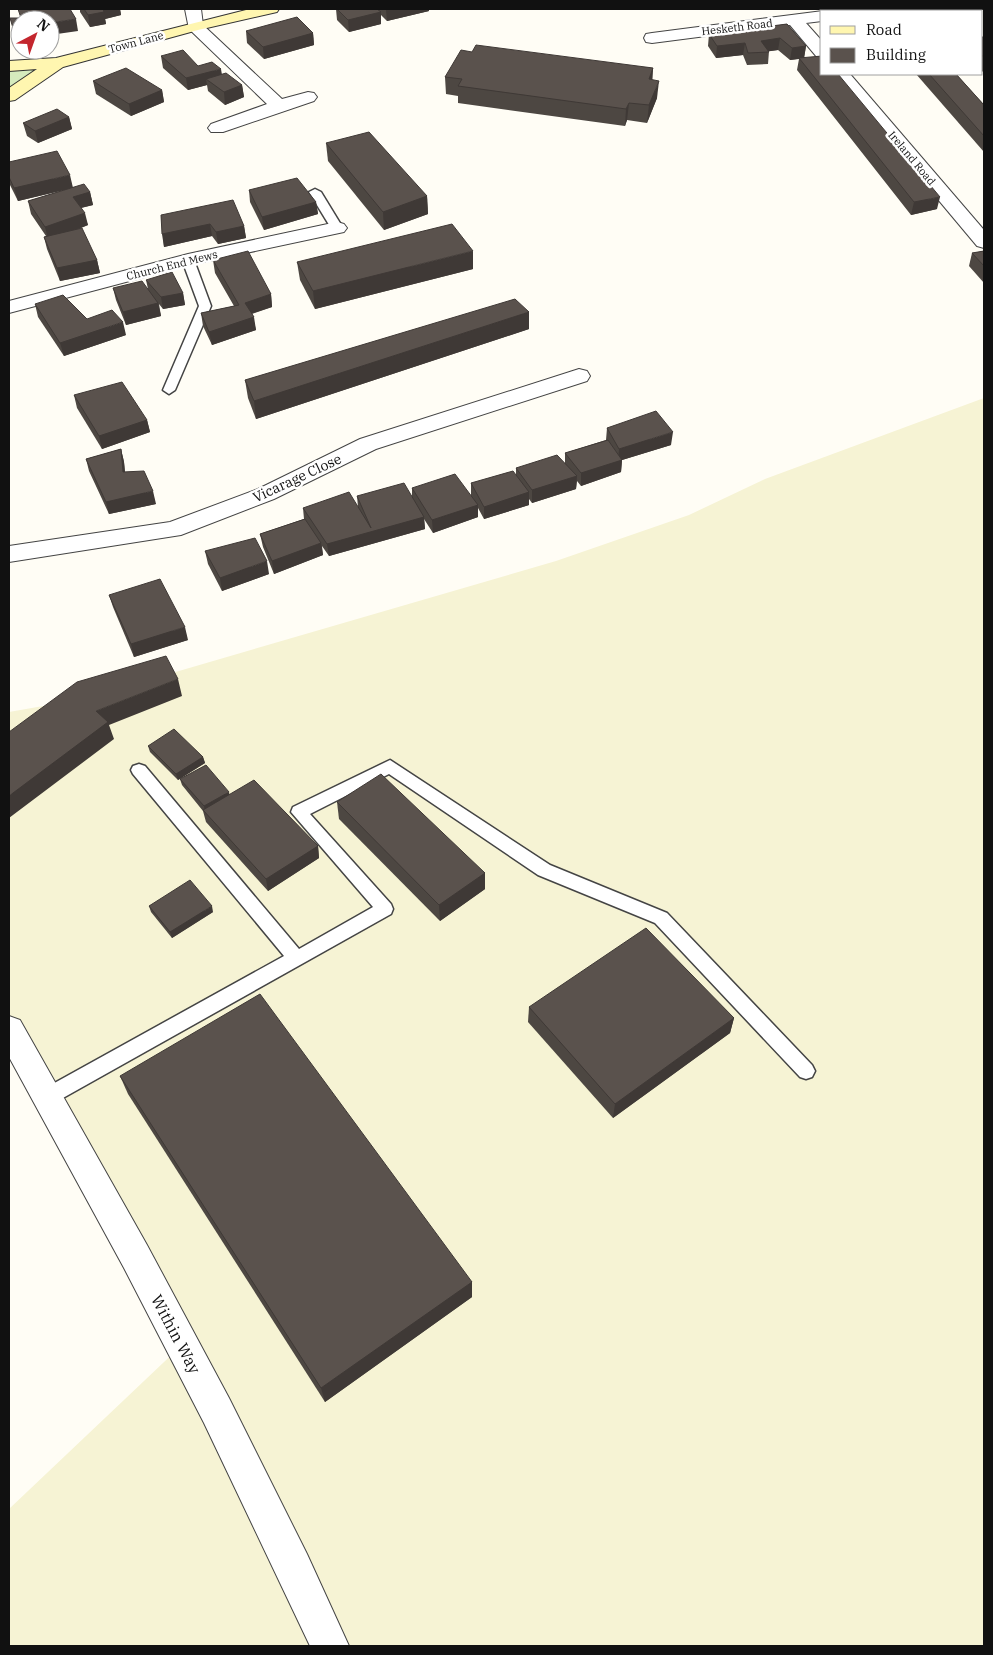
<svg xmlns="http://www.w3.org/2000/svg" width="993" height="1655" viewBox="0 0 993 1655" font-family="'IBM Plex Serif',serif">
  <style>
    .farmland { fill: #f6f3d4 }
    .green { fill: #d5ebbd }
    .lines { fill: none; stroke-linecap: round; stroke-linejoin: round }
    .lane-casing { stroke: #444; stroke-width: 3 }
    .street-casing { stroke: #444; stroke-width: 2 }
    .secondary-casing { stroke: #333; stroke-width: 2 }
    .lane { fill: #fff; fill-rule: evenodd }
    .street { fill: #fff; fill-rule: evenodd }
    .secondary { fill: #fff6b0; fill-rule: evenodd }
    .wall { fill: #4d4742 }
    .shaded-wall { fill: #3f3936 }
    .building { fill: #5a524d; stroke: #3f3936 }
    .labels { text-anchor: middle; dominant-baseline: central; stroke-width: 5; stroke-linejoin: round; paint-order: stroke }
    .far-street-label { font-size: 11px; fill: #111; stroke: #fff }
    .street-label { font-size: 14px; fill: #111; stroke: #fff }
    .near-street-label { font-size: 16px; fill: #111; stroke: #fff }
  </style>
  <rect width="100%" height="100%" fill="#fffdf5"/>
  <!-- farmland -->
  <path class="farmland" d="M984,398V1646H9V1509L183,1344L9,1029V712L83,699L556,561L689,515L765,479Z"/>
  <!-- green -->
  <path class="green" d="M57,63L9,96V66Z"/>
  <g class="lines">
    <defs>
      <g id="lane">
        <path d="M315,189L321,192L343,228L341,230L337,231L331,228L309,192Z"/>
        <path d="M188,257L194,260L211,306L175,390L169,394L163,390L199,306L182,260Z"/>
        <path d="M390,760L550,865L667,913L812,1065L815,1071L812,1077L806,1079L800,1077L655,923L538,875L389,774L310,814L391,904L393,909L391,914L54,1103L47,1105L40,1103L38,1097L40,1091L284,956L133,774L131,770L133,766L139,764L145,766L299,949L373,907L291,812L293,807Z"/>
      </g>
      <g id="street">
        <path d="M185,9H201L203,25L282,99L308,92L314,93L317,97L314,101L223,132H211L208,128L211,124L267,104L189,29Z"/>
        <path d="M852,9H886L885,11H851Z"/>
        <path d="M823,11L822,21L806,23L822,41V57L816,56L790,25L652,43L646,42L644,38L646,34L652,33Z"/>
        <path d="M833,74H850L984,230V248L977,246Z"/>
        <path d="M337,222L344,224L347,228L344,232L190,265L9,313V301L188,254Z"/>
        <path d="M579,369L587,371L590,376L587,381L376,449L274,499L181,535L9,562V546L170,522L258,489L360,439Z"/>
        <path d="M9,1016L20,1020L147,1245L229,1398L307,1554L349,1646H310L204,1423L124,1268L9,1057Z"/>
      </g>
      <path id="secondary" d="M250,9H279L277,12L198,30L63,67L15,100L9,101V88L37,69L9,71V61L56,58Z"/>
    </defs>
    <!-- lane casing -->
    <use href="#lane" class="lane-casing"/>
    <!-- street casing -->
    <use href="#street" class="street-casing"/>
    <!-- secondary casing -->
    <use href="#secondary" class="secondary-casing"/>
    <!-- lane -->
    <use href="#lane" class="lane"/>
    <!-- street -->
    <use href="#street" class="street"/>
    <!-- secondary -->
    <use href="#secondary" class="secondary"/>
  </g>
  <!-- wall -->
  <g class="wall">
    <path d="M80,9H120L121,15L105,19L106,24L90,27L80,12Z"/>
    <path d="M336,9H429V11L387,21L381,15V24L349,32L337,20Z"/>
    <path d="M787,24L806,46L804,58L937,209L911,215L797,70L799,59L790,60L778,50L769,51L768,64L747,65L743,55L716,58L708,46L709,34Z"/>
    <path d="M246,31L313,33L314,45L264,59L247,43Z"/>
    <path d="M982,37L984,38V73L982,71Z"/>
    <path d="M472,52L653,68L652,80L657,98L647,123L627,120L625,126L458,103V96L446,94L445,77Z"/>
    <path d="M161,56L198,66L222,74L242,85L244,97L225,105L208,91L207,85L188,90L163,68Z"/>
    <path d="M916,74H956L984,105V152Z"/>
    <path d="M93,81L162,90L164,102L131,116L96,94Z"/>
    <path d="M69,117L72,129L38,143L27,136L23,123Z"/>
    <path d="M326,143L427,196L428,214L384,230L328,161Z"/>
    <path d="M9,162L73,187L90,192L93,205L81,208L88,225L79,229L97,260L100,273L60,281L47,249L44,237L46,236L31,214L28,201L68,189L18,201L9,183Z"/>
    <path d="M249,190L316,202L318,214L264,230L250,202Z"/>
    <path d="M161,215L244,226L246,238L218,244L212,236L164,247Z"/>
    <path d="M984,251V283L969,266L972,253Z"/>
    <path d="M213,260L271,294L272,307L252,314L256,330L212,345L203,326L201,313L234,306L215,273Z"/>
    <path d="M297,262L473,269L315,309L300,280Z"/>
    <path d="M146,280L183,293L185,305L163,309L159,304L161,316L126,325L116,300L113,288L148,289Z"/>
    <path d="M35,304L87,319L126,335L64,356L38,317Z"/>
    <path d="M529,312V329L256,419L248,398L245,380Z"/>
    <path d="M74,395L147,420L150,432L102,449L77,408Z"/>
    <path d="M607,428L671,445L622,460L621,472L581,486L577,481L576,489L532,503L529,499V505L484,519L478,508V517L433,533L424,519L425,529L329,556L322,546L323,555L274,574L263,547L260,534L304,519L303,508L358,507L357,496L412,497V488L471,496V483L516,475V468L565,463V453L606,440Z"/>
    <path d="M121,449L124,462L125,472L156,504L109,514L89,471L86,459Z"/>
    <path d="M205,551L269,574L222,591L208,564Z"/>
    <path d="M109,595L188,640L134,657L113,607Z"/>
    <path d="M148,746L203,757L205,763L178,780L150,752Z"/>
    <path d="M180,779L229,795L318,846L319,858L268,891L206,822L203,811L182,785Z"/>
    <path d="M337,802L485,873V889L440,921L339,819Z"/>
    <path d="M149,906L213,912L172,938L151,912Z"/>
    <path d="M529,1007L734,1018L730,1033L613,1118L528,1022Z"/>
    <path d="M120,1076L472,1282V1297L325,1402L128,1094Z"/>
  </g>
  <!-- shaded-wall -->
  <g class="shaded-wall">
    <path d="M103,9H120L121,15L105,19Z"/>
    <path d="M390,9H429V11L387,21L386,10Z"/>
    <path d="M104,12L106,24L90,27L88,15Z"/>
    <path d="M381,12V24L349,32L348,20Z"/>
    <path d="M76,19L78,31L50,35V23Z"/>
    <path d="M20,27V40H16L13,28Z"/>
    <path d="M313,33L314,45L264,59L263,47Z"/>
    <path d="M780,38L778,50L764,52L761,41Z"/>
    <path d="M745,43L743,55L716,58L717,46Z"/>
    <path d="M806,46L804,58L790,60L792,48Z"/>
    <path d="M653,68L652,85L649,79Z"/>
    <path d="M221,69L223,81L206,79L207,85L188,90L186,78Z"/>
    <path d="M659,81L657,98L647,123L649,105Z"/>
    <path d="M242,85L244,97L225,105L224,92Z"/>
    <path d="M162,90L164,102L131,116L129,104Z"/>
    <path d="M629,103L627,120L625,126L626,109Z"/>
    <path d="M69,117L72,129L38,143L35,131Z"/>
    <path d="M70,175L73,188L18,201L14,188Z"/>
    <path d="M90,192L93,205L76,209L73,197Z"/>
    <path d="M427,196L428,214L384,230L383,212Z"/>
    <path d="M940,197L937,209L911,215L914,202Z"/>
    <path d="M316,202L318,214L264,230L262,217Z"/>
    <path d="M85,213L88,225L48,239L45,227Z"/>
    <path d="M210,224L212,236L164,247L162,234Z"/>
    <path d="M244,226L246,238L218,244L216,232Z"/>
    <path d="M473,251V269L315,309L313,291Z"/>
    <path d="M97,260L100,273L60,281L57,268Z"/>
    <path d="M183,293L185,305L163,309L161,297Z"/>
    <path d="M271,294L272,307L247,315L245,303Z"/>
    <path d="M158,303L161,316L126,325L123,312Z"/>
    <path d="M529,312V329L256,419L254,401Z"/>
    <path d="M254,317L256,330L212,345L209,332Z"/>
    <path d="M123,322L126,335L64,356L60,343Z"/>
    <path d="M147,420L150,432L102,449L99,436Z"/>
    <path d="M673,432L671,445L622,460L621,472L581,486V473L618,461L619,449Z"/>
    <path d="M121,449L124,462L126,485L123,472Z"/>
    <path d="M577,476L576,489L532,503V490Z"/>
    <path d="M153,491L156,504L109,514L106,502Z"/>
    <path d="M529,492V505L484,519V507Z"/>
    <path d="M478,505V517L433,533L432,520Z"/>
    <path d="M424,517L425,529L329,556L327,544Z"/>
    <path d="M321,543L323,555L274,574L272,561Z"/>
    <path d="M267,561L269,574L222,591L220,578Z"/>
    <path d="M185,627L188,640L134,657L131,644Z"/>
    <path d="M178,679L182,696L109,725L114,739L9,818V796L96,711Z"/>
    <path d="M203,757L205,763L178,780L176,774Z"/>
    <path d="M229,792L230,798L205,812L204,806Z"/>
    <path d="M318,846L319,858L268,891L266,879Z"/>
    <path d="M485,873V889L440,921L439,905Z"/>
    <path d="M212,906L213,912L172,938L170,932Z"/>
    <path d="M734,1018L730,1033L613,1118L615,1104Z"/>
    <path d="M472,1282V1297L325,1402L321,1388Z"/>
  </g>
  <!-- building -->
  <g class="building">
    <path d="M18,9H70L76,19L50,23V20H20V27L13,28L10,18H21Z"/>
    <path d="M84,9H103L104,12L88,15Z"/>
    <path d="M337,9H377L381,12L348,20Z"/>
    <path d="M900,9H964L966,11H883Z"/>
    <path d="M297,17L313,33L263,47L246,31Z"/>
    <path d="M787,24L806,46L792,48L780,38L761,41L769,52L748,53L745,43L717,46L709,34Z"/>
    <path d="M982,37H983L984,38V58L982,55Z"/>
    <path d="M476,45L653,68L649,79L659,81L649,105L629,103L626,109L458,86L462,79L445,77L461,50L472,52Z"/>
    <path d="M183,50L198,66L212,62L221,69L186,78L161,56Z"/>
    <path d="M822,56V74H838L940,197L914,202L799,58Z"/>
    <path d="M126,68L162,90L129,104L93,81Z"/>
    <path d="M226,73L242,85L224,92L206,79Z"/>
    <path d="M929,74H956L984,105V136Z"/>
    <path d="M57,109L69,117L35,131L23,123Z"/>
    <path d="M369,132L427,196L383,212L326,143Z"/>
    <path d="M57,151L70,175L14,188L9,177V162Z"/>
    <path d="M297,178L316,202L262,217L249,190Z"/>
    <path d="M84,184L90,192L73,197L85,213L45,227L28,201Z"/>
    <path d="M233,200L244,226L216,232L210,224L162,234L161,215Z"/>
    <path d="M452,224L473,251L313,291L297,262Z"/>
    <path d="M82,228L97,260L57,268L44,237Z"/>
    <path d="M248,251L271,294L245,303L254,317L209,332L201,313L239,305L213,260Z"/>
    <path d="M984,251V266L972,253Z"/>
    <path d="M172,272L183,293L161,297L146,280Z"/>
    <path d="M142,281L158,303L123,312L113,288Z"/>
    <path d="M63,295L87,319L112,310L123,322L60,343L35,304Z"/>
    <path d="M515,299L529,312L254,401L245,380Z"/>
    <path d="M122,382L147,420L99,436L74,395Z"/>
    <path d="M656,411L673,432L619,449L607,428Z"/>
    <path d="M608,440L622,460L581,473L565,453Z"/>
    <path d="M121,449L123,472L144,471L153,491L106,502L86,459Z"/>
    <path d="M557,455L577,476L532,490L516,468Z"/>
    <path d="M513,471L529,492L484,507L471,483Z"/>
    <path d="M455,474L478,505L432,520L412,488Z"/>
    <path d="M404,483L424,517L327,544L303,508L349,492L371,528L357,496Z"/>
    <path d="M305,519L321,543L272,561L260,534Z"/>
    <path d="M255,538L267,561L220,578L205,551Z"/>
    <path d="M160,579L185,627L131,644L109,595Z"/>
    <path d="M166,656L178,679L96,711L108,722L9,796V732L77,682Z"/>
    <path d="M174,729L203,757L176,774L148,746Z"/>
    <path d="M206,765L229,792L204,806L180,779Z"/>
    <path d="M381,774L485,873L439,905L337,802Z"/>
    <path d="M254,780L318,846L266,879L203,810Z"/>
    <path d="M190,880L212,906L170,932L149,906Z"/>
    <path d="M646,928L734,1018L615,1104L529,1007Z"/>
    <path d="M260,994L472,1282L321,1388L120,1076Z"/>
  </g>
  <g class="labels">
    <!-- far-street labels -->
    <g class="far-street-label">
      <text transform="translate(737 27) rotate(-7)">Hesketh Road</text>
      <text transform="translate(136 42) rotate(-15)">Town Lane</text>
      <text transform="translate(912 158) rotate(50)">Ireland Road</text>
      <text transform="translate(172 265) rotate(-14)">Church End Mews</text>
    </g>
    <!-- street labels -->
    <g class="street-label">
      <text transform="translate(297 478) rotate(-25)">Vicarage Close</text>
    </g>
    <!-- near-street labels -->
    <g class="near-street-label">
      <text transform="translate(176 1334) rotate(62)">Within Way</text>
    </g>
  </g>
  <!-- border -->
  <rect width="993" height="1655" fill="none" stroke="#111111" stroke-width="20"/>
  <!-- legend -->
  <rect x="820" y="10" width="162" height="65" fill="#ffffff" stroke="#a0a0a0"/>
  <rect x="830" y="26" width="25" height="8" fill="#fff6b0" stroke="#a0a0a0"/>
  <text x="866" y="35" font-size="15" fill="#111111">Road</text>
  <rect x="830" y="48" width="25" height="15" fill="#5a524d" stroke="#a0a0a0"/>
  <text x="866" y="60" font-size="15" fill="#111111">Building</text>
  <!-- north arrow -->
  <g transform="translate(35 35) rotate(41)"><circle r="24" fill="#ffffff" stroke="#a0a0a0"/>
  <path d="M0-4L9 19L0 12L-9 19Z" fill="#c4262e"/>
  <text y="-8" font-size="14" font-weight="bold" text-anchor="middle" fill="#111111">N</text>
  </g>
</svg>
